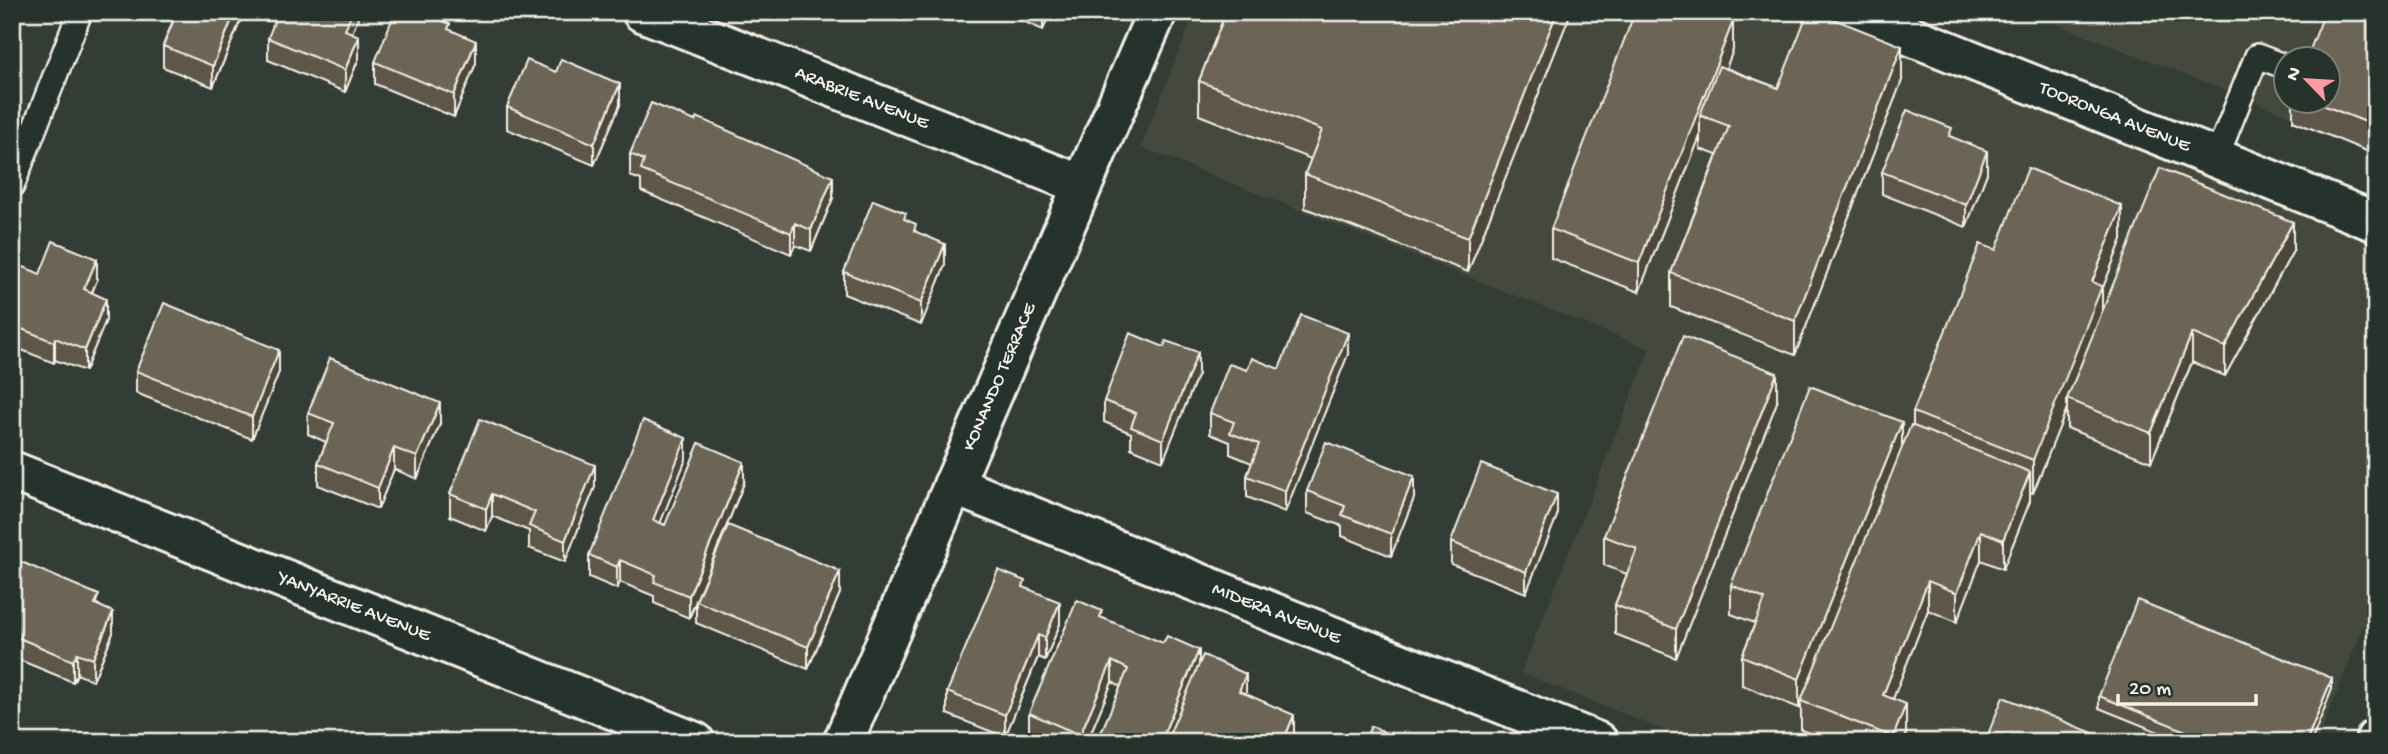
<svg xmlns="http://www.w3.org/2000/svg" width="2388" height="754" viewBox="0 0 2388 754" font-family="'Gochi Hand',sans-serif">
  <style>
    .built { fill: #45493e; fill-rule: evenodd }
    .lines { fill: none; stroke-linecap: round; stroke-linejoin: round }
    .lane-casing { stroke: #f4f1e8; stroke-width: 28 }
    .street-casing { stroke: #f4f1e8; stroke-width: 44 }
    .secondary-casing { stroke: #f4f1e8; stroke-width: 44 }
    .lane { stroke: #26332d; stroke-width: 23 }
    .street { stroke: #26332d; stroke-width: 38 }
    .secondary { stroke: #26332d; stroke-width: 38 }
    .wall { fill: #5d5748; stroke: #f4f1e8; stroke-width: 2 }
    .shaded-wall { fill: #4c473b; stroke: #f4f1e8; stroke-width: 2 }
    .building { fill: #6c6554; stroke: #f4f1e8; stroke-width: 2 }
    .labels { text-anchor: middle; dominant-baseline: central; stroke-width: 5; stroke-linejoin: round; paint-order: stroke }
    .street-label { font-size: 19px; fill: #f4f1e8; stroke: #26332d }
  </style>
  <rect width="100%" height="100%" fill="#343d35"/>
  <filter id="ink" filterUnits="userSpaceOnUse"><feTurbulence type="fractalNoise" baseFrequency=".0143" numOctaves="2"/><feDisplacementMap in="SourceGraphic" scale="14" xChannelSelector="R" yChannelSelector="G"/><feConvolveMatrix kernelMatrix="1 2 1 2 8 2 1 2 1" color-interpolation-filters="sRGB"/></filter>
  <g filter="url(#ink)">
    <!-- built -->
    <g class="built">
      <path d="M1195,12H1798L2376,241V595L2317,742H1694L1521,673L1650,349L1141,147Z"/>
      <path d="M2027,12H2376V150ZM2286,60H2328V102H2286Z"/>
    </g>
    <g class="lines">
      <defs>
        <g id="lane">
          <path d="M2216,158L2257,56L2286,67"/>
          <path d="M12,186L80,12"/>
        </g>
        <g id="street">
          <path id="s1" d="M642,12L1082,185"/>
          <path id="s2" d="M1851,12L2376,222"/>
          <path id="s3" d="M12,471L695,742"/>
          <path id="s4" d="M953,485L1598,742"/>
          <path id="s5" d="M843,742L1157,12"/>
        </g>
        <path id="secondary" d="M2375,742L2376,739"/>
      </defs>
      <!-- lane casing -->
      <use href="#lane" class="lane-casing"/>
      <!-- street casing -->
      <use href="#street" class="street-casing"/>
      <!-- secondary casing -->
      <use href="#secondary" class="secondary-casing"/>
      <!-- lane -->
      <use href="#lane" class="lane"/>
      <!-- street -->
      <use href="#street" class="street"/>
      <!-- secondary -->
      <use href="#secondary" class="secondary"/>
    </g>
    <!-- wall -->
    <g class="wall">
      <path d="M167,12H244L213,87L163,67V46L175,15Z"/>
      <path d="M314,12H360L352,33L359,58L345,92L268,60V38L312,16Z"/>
      <path d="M1002,12H1050L1043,30Z"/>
      <path d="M1226,12H1571L1468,272L1305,208V174L1311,159L1199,115V81Z"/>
      <path d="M2376,12V155L2293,121V102H2328Z"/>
      <path d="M450,30L476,63L454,117L375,84V62Z"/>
      <path d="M1733,50L1726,68L1778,88L1902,80L1795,355L1671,307V273L1717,155L1700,149V136L1639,292L1551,258V229Z"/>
      <path d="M556,72L620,105L594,165L507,129V107Z"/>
      <path d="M1952,137L1987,173L1966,227L1882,194V172Z"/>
      <path d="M630,154L833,198L811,251L795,245L791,254L641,191V180L630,176Z"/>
      <path d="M906,220L945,265L921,325L844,294V272Z"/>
      <path d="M2122,239L2102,290V312L2293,251L2225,376L2192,362L2151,462L2067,428V408L2033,493L2030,492V501L2003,569L1981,560L1957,622L1928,610L1893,699L1906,733L1903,742H1832L1801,730V704L1799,708L1742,685V656L1755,623L1731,614V585L1902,447L1913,425V412L1996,250Z"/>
      <path d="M40,274L97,280L92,293L106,320L85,371L55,360L54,363L12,346V276Z"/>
      <path d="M1348,354L1285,512L1247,497V476L1252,463L1230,454V442L1210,434V413L1247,370L1279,369Z"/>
      <path d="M136,371L279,372L252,439L136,393Z"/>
      <path d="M1198,374L1163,461L1131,448V433L1104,422V401Z"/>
      <path d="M1777,402L1676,658L1615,634V605L1627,574L1604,565V536Z"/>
      <path d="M308,413L440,424L417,479L394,469L378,509L318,485V463L326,442L308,434Z"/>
      <path d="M686,459L660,523L665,525L744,483L717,550L840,593L808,669L696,623V603L689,618L654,603V596L620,582L617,589L589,577V555Z"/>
      <path d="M595,487L565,562L529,548V531L492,516L486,531L450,516V494Z"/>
      <path d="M1307,491L1414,498L1391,556L1342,536V526L1307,513Z"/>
      <path d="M1557,516L1526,593L1451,564V542Z"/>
      <path d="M12,558L99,605L113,633L93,681L77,674L73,682L12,657Z"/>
      <path d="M1025,588L1060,624L1045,660L1038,657L1005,737L947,714V692Z"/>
      <path d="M1102,618L1199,665L1246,694L1294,737L1292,742H1097L1121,687L1112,682L1087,742H1045L1029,735V713Z"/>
      <path d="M2332,689L2311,742H2183L2099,708V696Z"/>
    </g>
    <!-- shaded-wall -->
    <g class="shaded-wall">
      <path d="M235,12H244L213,87V66Z"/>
      <path d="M352,12H360L345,52V30Z"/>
      <path d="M1043,12H1050L1043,30Z"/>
      <path d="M1557,12H1571L1468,272V238Z"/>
      <path d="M1733,21V50L1707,118L1700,115V136L1639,292V263Z"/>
      <path d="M359,36V58L345,92V70Z"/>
      <path d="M476,41V63L454,117V95Z"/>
      <path d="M1902,46V80L1795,355V321Z"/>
      <path d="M620,84V105L594,165V144Z"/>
      <path d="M1987,151V173L1966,227V205Z"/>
      <path d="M833,177V198L811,251V230Z"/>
      <path d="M2122,206V239L2102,290V320L2067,399V408L2033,493V460L2092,282Z"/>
      <path d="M2293,222V251L2225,376V347Z"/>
      <path d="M795,223V245L791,254V233Z"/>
      <path d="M945,244V265L921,325V303Z"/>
      <path d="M97,259V280L84,311V289Z"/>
      <path d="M106,299V320L85,371V350Z"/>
      <path d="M1348,333V354L1285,512V491Z"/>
      <path d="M2192,333V362L2151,462V433Z"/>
      <path d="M55,338V360L54,363V342Z"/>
      <path d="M279,350V372L252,439V417Z"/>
      <path d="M1198,352V374L1163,461V440Z"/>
      <path d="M1777,373V402L1676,658V629Z"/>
      <path d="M440,403V424L417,479V457Z"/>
      <path d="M1902,422V451L1801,701L1799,708V679Z"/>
      <path d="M686,438V459L653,541V520Z"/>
      <path d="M394,448V469L378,509V488Z"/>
      <path d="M744,462V483L689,618V596Z"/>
      <path d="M595,465V487L565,562V541Z"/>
      <path d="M2030,472V501L2003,569V540Z"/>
      <path d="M1414,476V498L1391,556V534Z"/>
      <path d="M492,494V516L486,531V509Z"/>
      <path d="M1557,494V516L1526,593V572Z"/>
      <path d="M1981,531V560L1957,622V593Z"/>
      <path d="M620,560V582L617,589V567Z"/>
      <path d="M840,571V593L808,669V647Z"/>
      <path d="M1928,581V610L1883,724V695Z"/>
      <path d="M1060,602V624L1045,660V638Z"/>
      <path d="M113,612V633L93,681V659Z"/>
      <path d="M1038,635V657L1005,737V715Z"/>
      <path d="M1199,650V671L1169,742H1160Z"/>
      <path d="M77,653V674L73,682V661Z"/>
      <path d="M1112,661V682L1087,742H1080V735Z"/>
      <path d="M1246,674V695L1239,691Z"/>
      <path d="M2332,678V689L2311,742H2306Z"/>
      <path d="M1906,704V733L1903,742H1893V737Z"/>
      <path d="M1294,715V737L1292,742H1283Z"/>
    </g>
    <!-- building -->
    <g class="building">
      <path d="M177,12H235L213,66L163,46Z"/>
      <path d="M278,12H302L312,16L314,12H352L345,30L359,36L345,70L268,38Z"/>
      <path d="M395,12H423L450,24L448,29L476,41L454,95L375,62Z"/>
      <path d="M1226,12H1557L1468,238L1305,174L1322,130L1199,81Z"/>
      <path d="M1635,12H1710L1733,21L1639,263L1551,229Z"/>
      <path d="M1808,12H1816L1902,46L1795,321L1671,273L1729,126L1700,115L1719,66L1778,88Z"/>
      <path d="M2325,12H2376V126L2315,102H2328V60H2306Z"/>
      <path d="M561,59L620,84L594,144L507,107L527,60L556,72Z"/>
      <path d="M651,103L695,121L697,117L833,177L811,230L795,223L791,233L641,170L644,160L630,154Z"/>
      <path d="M1907,110L1952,128L1949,136L1987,151L1966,205L1882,172Z"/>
      <path d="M2028,168L2122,206L2092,282L2102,286L2033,460L1913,412L1980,244L1996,250Z"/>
      <path d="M2160,168L2293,222L2225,347L2192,333L2151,433L2067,399Z"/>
      <path d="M873,200L906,213L904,219L916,224L914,231L945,244L921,303L844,272Z"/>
      <path d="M53,241L97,259L84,289L106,299L85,350L55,338L54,342L12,325V276L17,264L40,274Z"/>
      <path d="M164,303L279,350L252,417L136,371Z"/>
      <path d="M1301,315L1348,333L1285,491L1247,476L1259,444L1230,433L1234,422L1210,413L1229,364L1247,370L1252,358L1279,369Z"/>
      <path d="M1130,333L1164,347L1166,341L1198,352L1163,440L1131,427L1136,413L1104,401Z"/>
      <path d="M1683,336L1777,373L1676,629L1615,605L1637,549L1604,536Z"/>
      <path d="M330,358L440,403L417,457L394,448L378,488L318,463L334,423L308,413Z"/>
      <path d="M1810,386L1902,422L1799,679L1742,656L1765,599L1731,585Z"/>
      <path d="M480,419L595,465L565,541L529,526L535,512L492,494L486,509L450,494Z"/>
      <path d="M643,420L686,438L653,520L665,525L699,443L744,462L689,596L654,582L656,575L620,560L617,567L589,555Z"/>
      <path d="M1911,425L2030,472L2003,540L1981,531L1957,593L1928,581L1883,695L1906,704L1893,737L1801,701Z"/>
      <path d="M1326,442L1414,476L1391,534L1342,515L1345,506L1307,491Z"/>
      <path d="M1481,464L1557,494L1526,572L1451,542Z"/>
      <path d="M728,525L840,571L808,647L696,601Z"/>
      <path d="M12,558L99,595L95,604L113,612L93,659L77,653L73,661L12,635Z"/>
      <path d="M998,570L1025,581L1023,587L1060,602L1045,638L1038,635L1005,715L947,692Z"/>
      <path d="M1077,600L1102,611L1100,617L1163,643L1167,636L1199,650L1160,742H1097L1128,669L1112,661L1080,735L1029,713Z"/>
      <path d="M2137,600L2332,678L2306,742H2213L2099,696Z"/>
      <path d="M1203,655L1246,674L1239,691L1294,715L1283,742H1166Z"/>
      <path d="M2003,697L2115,742H1985Z"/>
      <path d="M1371,726L1406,742H1364Z"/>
    </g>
  </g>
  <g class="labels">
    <!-- street labels -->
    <g class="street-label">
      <text stroke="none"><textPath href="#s1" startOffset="236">ARABRIE AVENUE</textPath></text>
      <text stroke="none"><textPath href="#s2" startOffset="284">TOORONGA AVENUE</textPath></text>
      <text stroke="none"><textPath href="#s5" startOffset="397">KONANDO TERRACE</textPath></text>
      <text stroke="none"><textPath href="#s3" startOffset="368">YANYARRIE AVENUE</textPath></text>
      <text stroke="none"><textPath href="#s4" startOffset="348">MIDERA AVENUE</textPath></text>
    </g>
  </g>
  <!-- margin -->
  <rect width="2388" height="754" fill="none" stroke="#26332d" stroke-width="42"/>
  <rect x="21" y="21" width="2346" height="712" fill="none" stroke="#f4f1e8" stroke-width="2.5" filter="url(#ink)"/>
  <!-- north arrow -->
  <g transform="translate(2307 80) rotate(295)"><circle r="33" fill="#26332d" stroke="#787f78" stroke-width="2"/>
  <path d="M0-5L12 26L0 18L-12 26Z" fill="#ff9aa2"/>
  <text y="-10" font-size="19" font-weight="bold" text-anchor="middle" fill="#f4f1e8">N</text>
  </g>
  <!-- scale -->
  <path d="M2118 694v10h138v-10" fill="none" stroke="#f4f1e8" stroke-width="3.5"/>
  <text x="2129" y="694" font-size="21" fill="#f4f1e8" stroke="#26332d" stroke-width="5" paint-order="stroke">20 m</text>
</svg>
